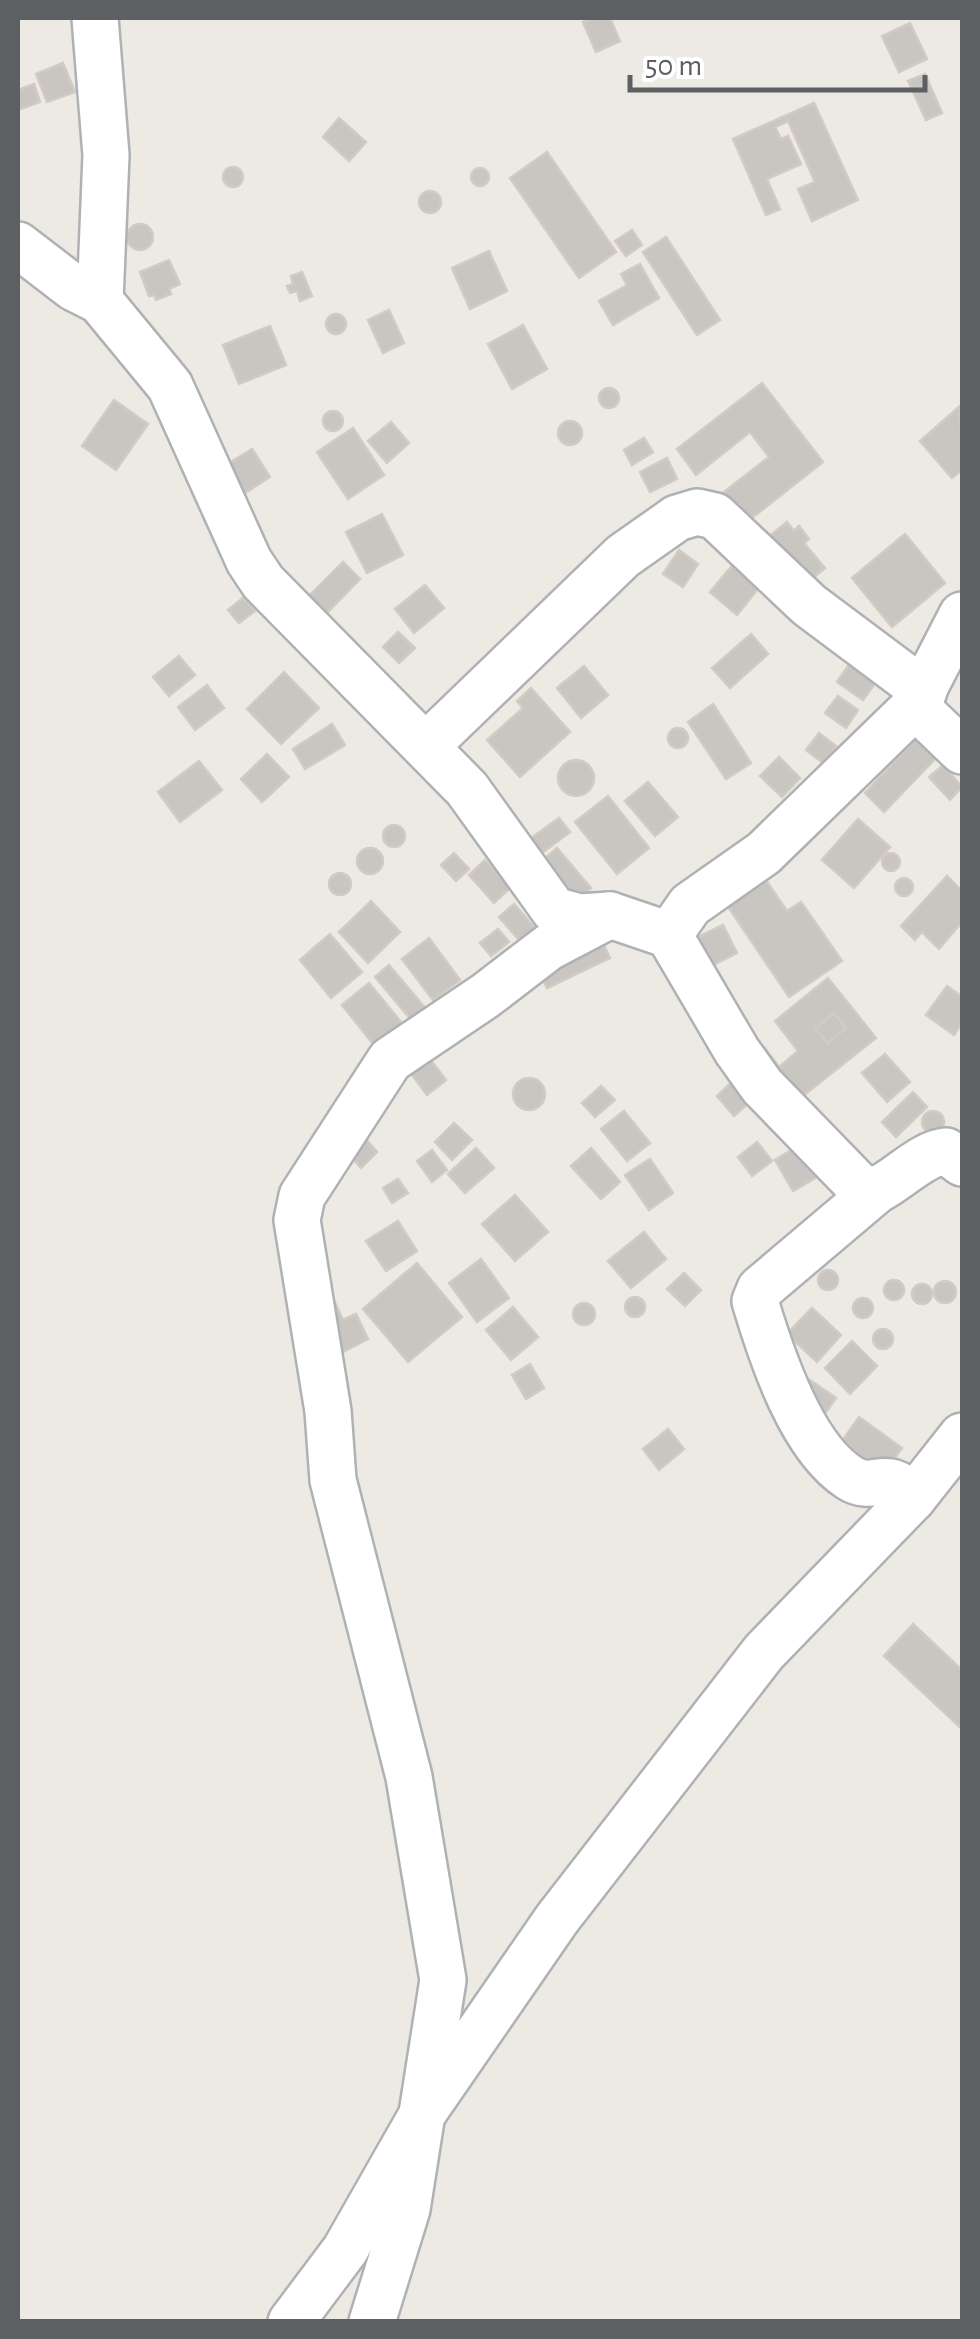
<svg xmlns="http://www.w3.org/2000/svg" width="980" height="2339" viewBox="0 0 980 2339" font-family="'Alegreya Sans',sans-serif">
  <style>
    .building { fill: #c9c5c0; stroke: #d1cbc3; stroke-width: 2.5; fill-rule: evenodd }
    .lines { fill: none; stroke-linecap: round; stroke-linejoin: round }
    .minor-casing { stroke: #afb2b5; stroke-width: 50 }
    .minor { stroke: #fff; stroke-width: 45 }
  </style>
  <rect width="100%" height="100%" fill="#edeae4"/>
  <!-- building -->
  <g class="building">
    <path d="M594,18H610L620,41L596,52L583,22Z"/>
    <path d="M910,23L927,59L899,72L882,36Z"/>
    <path d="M63,63L75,92L47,102L36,74Z"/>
    <path d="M925,74L942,113L926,120L908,81Z"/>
    <path d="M34,84L40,102L18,110V90Z"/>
    <path d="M814,103L858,200L812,221L798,189L815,182L788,121L775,127L781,139L788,136L801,164L767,179L780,209L766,215L733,139Z"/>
    <path d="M339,118L366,142L349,161L323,137Z"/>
    <path d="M547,152L616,252L579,278L510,178Z"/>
    <circle cx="233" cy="177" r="10"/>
    <circle cx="480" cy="177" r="9"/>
    <circle cx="430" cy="202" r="11"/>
    <circle cx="140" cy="237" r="13"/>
    <path d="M632,230L642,245L626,256L615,241Z"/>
    <path d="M666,237L720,320L697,335L643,252Z"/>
    <path d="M489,251L507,291L470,309L452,268Z"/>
    <path d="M169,260L180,284L169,289L171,294L156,300L154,295L149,296L140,272Z"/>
    <path d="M640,264L659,298L613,325L599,301L627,285L621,274Z"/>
    <path d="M302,272L312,296L300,301L297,291L290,293L287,286L293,284L291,276Z"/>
    <path d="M389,310L404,343L383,353L368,320Z"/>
    <circle cx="336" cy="324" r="10"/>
    <path d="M523,325L547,369L512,389L488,344Z"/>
    <path d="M270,326L286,365L239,384L223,345Z"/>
    <path d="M762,383L823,462L738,529L715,499L769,457L750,432L696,475L677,449Z"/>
    <circle cx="609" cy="398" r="10"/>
    <path d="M114,400L148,424L116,470L82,446Z"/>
    <path d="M960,406L962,470L952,478L920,441Z"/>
    <circle cx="333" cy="421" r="10"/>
    <circle cx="570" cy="433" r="12"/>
    <path d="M391,422L409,443L387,463L368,441Z"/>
    <path d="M353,428L384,475L348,499L317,452Z"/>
    <path d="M644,438L653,452L632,465L624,450Z"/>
    <path d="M252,449L270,477L233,501L215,472Z"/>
    <path d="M667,458L677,479L650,492L640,472Z"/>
    <path d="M382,514L403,555L367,573L346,532Z"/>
    <path d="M787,522L794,531L799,526L809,539L804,543L825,568L800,589L762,542Z"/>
    <path d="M905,534L945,583L892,627L852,578Z"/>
    <path d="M679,550L698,564L683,587L663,574Z"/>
    <path d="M343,562L360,579L325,615L308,597Z"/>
    <path d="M735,562L762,584L737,615L710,592Z"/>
    <path d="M425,585L444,608L414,633L395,609Z"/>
    <path d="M243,598L255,611L239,623L228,610Z"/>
    <path d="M398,632L415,648L399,663L383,647Z"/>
    <path d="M751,634L768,654L730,688L712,668Z"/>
    <path d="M857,653L883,672L863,700L837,682Z"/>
    <path d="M179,656L195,675L169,696L153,677Z"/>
    <path d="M584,666L608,695L581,718L557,688Z"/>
    <path d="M284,672L319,708L281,744L247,709Z"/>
    <path d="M207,685L224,708L195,730L178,707Z"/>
    <path d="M531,688L570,732L520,777L487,740L523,708L517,701Z"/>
    <path d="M838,696L858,710L846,728L825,713Z"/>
    <path d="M713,704L751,763L726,779L688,722Z"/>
    <path d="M332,724L345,745L305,769L293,749Z"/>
    <circle cx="678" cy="738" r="10"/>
    <path d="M819,733L836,746L823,763L806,750Z"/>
    <path d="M917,738L937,757L884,812L865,793Z"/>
    <path d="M267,754L289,777L262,802L241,779Z"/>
    <path d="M779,757L800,778L782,797L760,776Z"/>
    <circle cx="576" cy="778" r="18"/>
    <path d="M199,761L222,790L180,822L158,792Z"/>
    <path d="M943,765L962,787L950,800L929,777Z"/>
    <path d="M648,782L678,817L655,836L625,801Z"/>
    <path d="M608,796L649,848L617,874L575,822Z"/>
    <path d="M559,818L570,832L538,856L527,841Z"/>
    <path d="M858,819L890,847L854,888L822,860Z"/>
    <circle cx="394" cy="836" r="11"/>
    <path d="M557,848L591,888L570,906L536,866Z"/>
    <circle cx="370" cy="861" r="13"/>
    <circle cx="891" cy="862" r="9"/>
    <path d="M454,853L469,869L456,881L441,865Z"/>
    <path d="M485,860L510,888L494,903L469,875Z"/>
    <circle cx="340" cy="884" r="11"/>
    <path d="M763,876L787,911L801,902L842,961L789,997L725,902Z"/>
    <path d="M947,876L962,891V922L939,949L922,932L915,940L901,926Z"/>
    <circle cx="904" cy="887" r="9"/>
    <path d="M371,901L400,932L368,963L339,932Z"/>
    <path d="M514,904L535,928L520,941L499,917Z"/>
    <path d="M723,925L737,953L711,966L696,938Z"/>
    <path d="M498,929L509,942L491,956L480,943Z"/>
    <path d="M330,934L362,972L331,998L300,960Z"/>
    <path d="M599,935L610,958L547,988L536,965Z"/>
    <path d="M429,938L460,980L433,1000L402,959Z"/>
    <path d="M389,965L427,1010L413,1022L375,977Z"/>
    <path d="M828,978L876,1038L789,1107L750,1058L764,1047L779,1067L798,1051L775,1021ZM834,1013L846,1028L828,1043L815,1029Z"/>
    <path d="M369,983L405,1027L378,1050L342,1005Z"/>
    <path d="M947,986L962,997V1023L954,1035L926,1015Z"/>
    <path d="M834,1013L846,1028L828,1043L815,1029Z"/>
    <path d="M420,1046L446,1080L427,1095L401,1060Z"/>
    <path d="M885,1054L910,1082L887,1102L862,1073Z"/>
    <circle cx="529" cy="1094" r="16"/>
    <path d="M734,1080L752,1100L734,1116L717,1096Z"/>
    <path d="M601,1086L615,1100L595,1117L582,1103Z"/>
    <path d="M913,1092L927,1107L896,1137L882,1122Z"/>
    <path d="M624,1111L650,1143L627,1161L601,1129Z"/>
    <circle cx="933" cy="1122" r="11"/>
    <path d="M454,1123L472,1140L452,1160L435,1142Z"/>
    <path d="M366,1139L377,1152L361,1168L349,1154Z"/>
    <path d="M757,1142L772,1161L752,1176L738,1157Z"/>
    <path d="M798,1146L817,1177L793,1191L775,1160Z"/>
    <path d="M476,1148L494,1168L465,1193L448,1174Z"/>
    <path d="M591,1148L620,1182L601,1199L571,1166Z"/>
    <path d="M432,1150L447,1170L432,1182L417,1161Z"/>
    <path d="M650,1159L673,1193L649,1210L625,1175Z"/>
    <path d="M398,1179L408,1193L392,1203L383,1188Z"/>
    <path d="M515,1195L548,1232L515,1261L482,1224Z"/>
    <path d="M398,1221L417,1251L386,1271L366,1241Z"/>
    <path d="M644,1232L666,1259L631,1288L608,1261Z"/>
    <path d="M481,1259L509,1298L477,1322L449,1283Z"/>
    <path d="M417,1263L462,1317L408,1362L363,1309Z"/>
    <circle cx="828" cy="1280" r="10"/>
    <path d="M684,1273L701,1290L685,1306L667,1289Z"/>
    <circle cx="894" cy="1290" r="10"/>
    <circle cx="945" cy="1292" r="11"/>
    <circle cx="922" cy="1294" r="10"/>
    <path d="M332,1296L343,1320L356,1314L368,1339L341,1353Z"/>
    <circle cx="635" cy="1307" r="10"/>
    <circle cx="863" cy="1308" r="10"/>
    <circle cx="584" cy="1314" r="11"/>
    <path d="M513,1307L538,1337L511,1360L486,1330Z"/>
    <path d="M812,1308L841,1335L817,1362L787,1334Z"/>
    <circle cx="883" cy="1339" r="10"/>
    <path d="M852,1341L877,1366L850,1394L825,1368Z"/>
    <path d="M530,1364L544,1388L526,1399L512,1375Z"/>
    <path d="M810,1380L836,1398L821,1419L795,1400Z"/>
    <path d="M859,1417L902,1448L883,1474L840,1444Z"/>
    <path d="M668,1429L684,1449L659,1470L643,1449Z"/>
    <path d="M913,1624L962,1670V1729L884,1656Z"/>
  </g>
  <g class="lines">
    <defs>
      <g id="minor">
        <path d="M95,18L106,155L100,301"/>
        <path d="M18,245L74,288L100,301L170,386L249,561L263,582L467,789L554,910L579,917L610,915L669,935L690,905L764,853L915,706L962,615"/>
        <path d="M915,706L962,751"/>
        <path d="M426,746L623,556L677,518L697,512L715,516L809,605L924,691"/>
        <path d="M669,935L737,1051L762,1086L860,1187L877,1190"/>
        <path d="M913,1498C885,1465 876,1494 850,1478C801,1447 771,1355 755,1301L760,1289L877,1190C899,1179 923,1153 946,1151L962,1163"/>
        <path d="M291,2322L345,2250L423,2113L557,1919L764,1652L913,1498L962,1436"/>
        <path d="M372,2322L407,2209L443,1980L409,1777L333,1480L328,1411L297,1220L302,1196L390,1060L485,996L549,947L610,915"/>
      </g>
    </defs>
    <!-- minor casing -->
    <use href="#minor" class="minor-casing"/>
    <!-- minor -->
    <use href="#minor" class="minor"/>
  </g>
  <!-- border -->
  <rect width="980" height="2339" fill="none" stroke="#5c6063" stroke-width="40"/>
  <!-- scale -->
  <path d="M630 75v15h295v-15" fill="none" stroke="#5c6063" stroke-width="5"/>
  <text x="645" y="75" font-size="30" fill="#5c6063" stroke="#ffffff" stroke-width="8" paint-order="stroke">50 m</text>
</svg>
